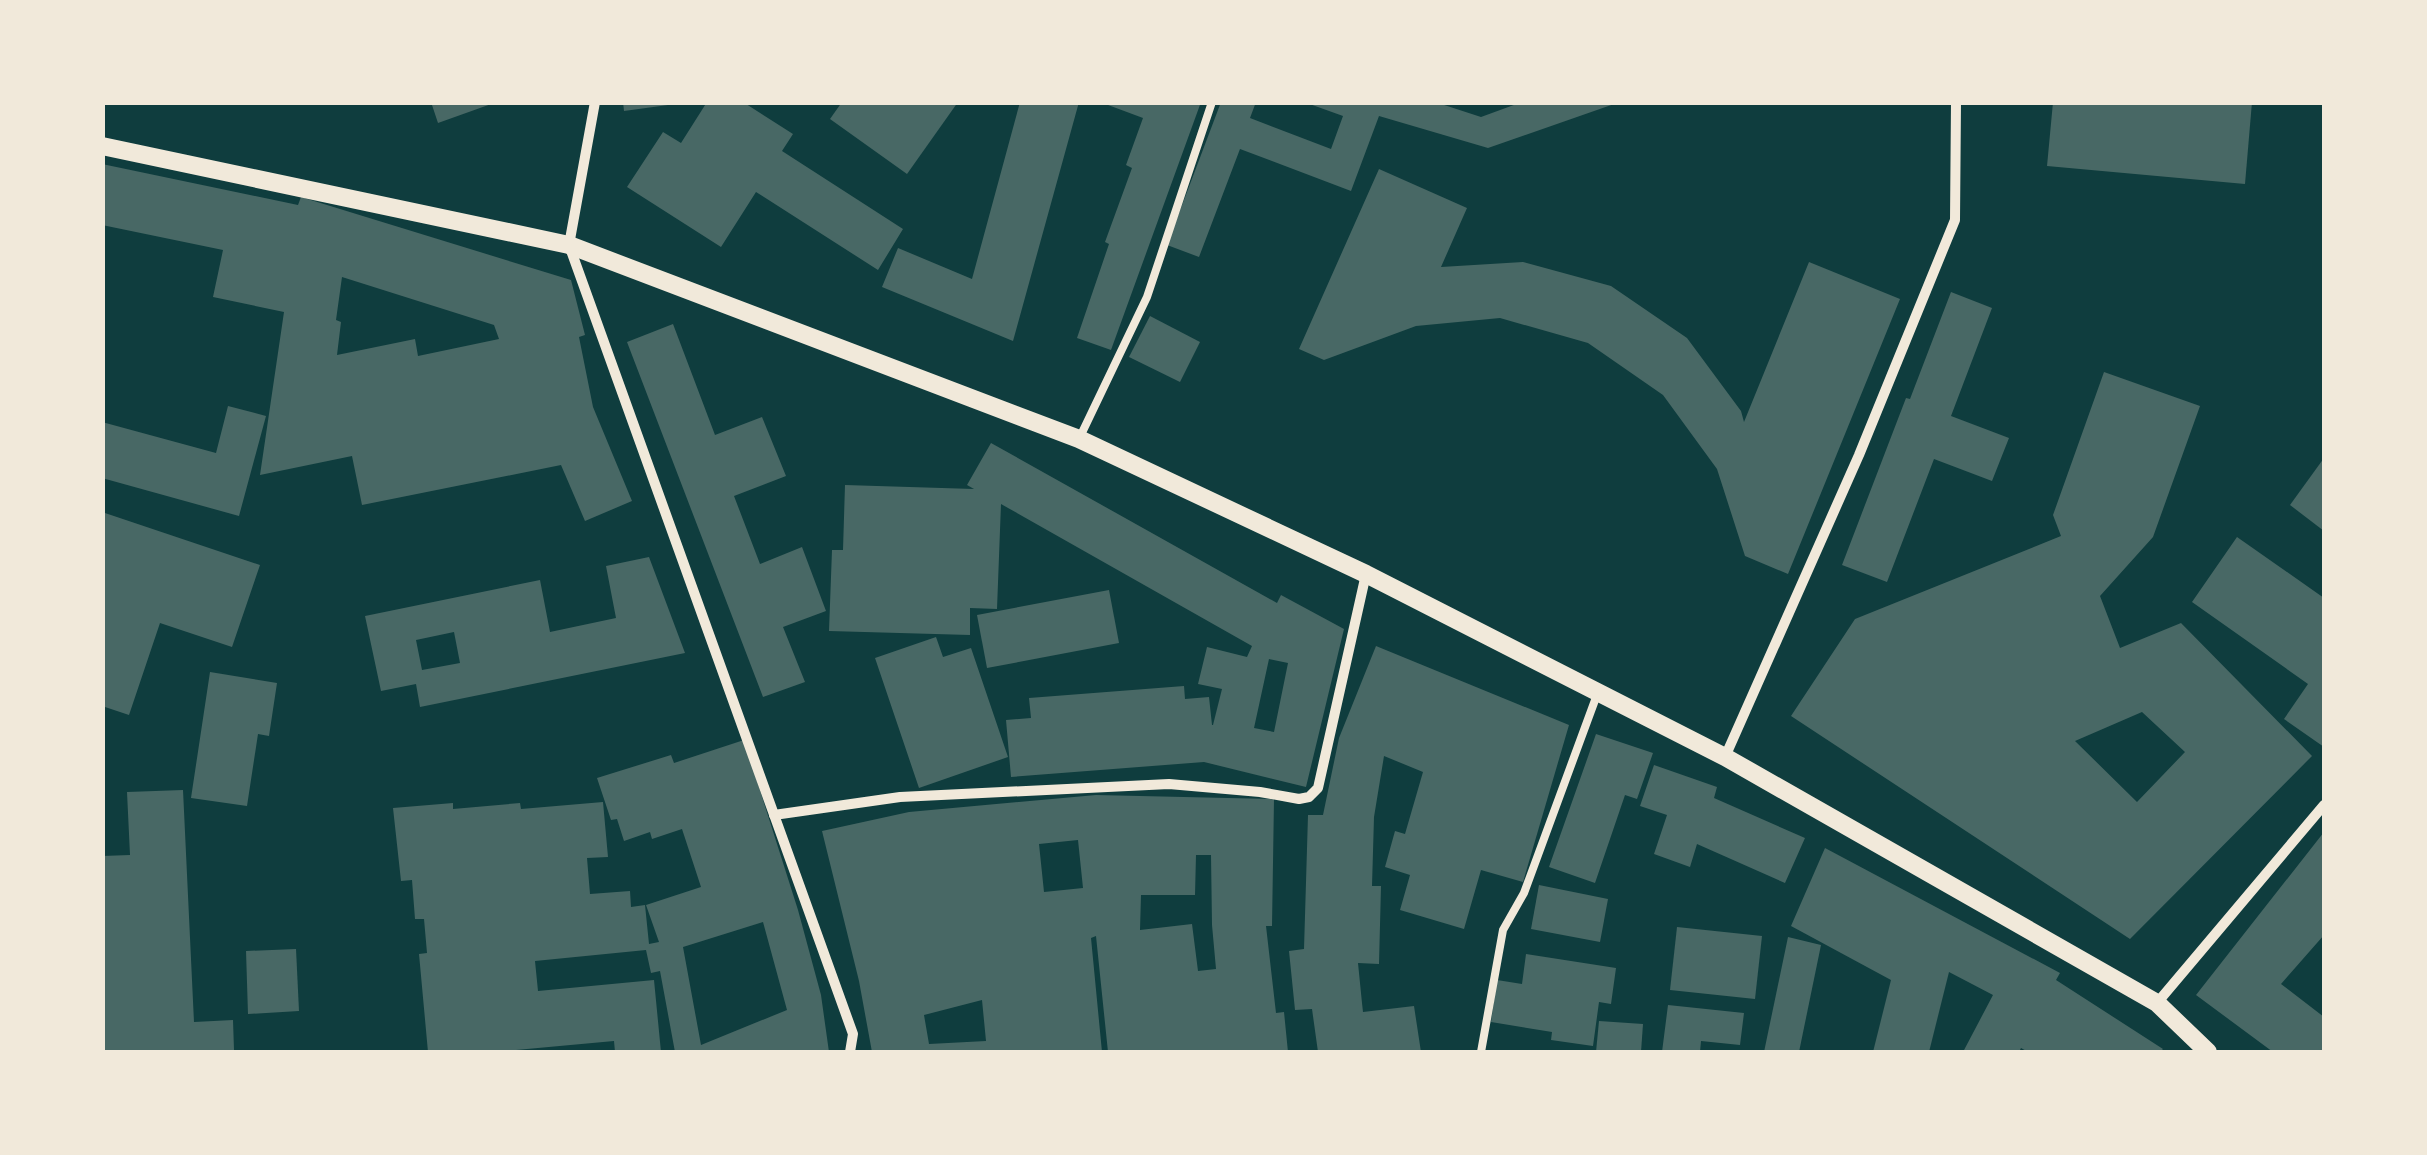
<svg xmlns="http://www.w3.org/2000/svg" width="2427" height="1155" viewBox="0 0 2427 1155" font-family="Karla,sans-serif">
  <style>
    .building { fill: #486865; fill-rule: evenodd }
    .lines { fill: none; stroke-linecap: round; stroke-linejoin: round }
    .service { stroke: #f1e9da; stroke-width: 8 }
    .minor { stroke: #f1e9da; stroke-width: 10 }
    .tertiary { stroke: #f1e9da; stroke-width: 18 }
  </style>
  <rect width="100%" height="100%" fill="#0f3d3e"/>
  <!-- building -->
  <g class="building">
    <path d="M431,102H494V103L438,123Z"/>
    <path d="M623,102H668V105L624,111Z"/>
    <path d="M707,102H743L793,134L782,151L903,229L878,270L756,192L721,247L627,187L663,132L681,143Z"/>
    <path d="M842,102H958L907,174L830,119Z"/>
    <path d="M1020,102H1079L1013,341L882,287L898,248L972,279Z"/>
    <path d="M1100,102H1201L1111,350L1077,338L1109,244L1105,242L1132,168L1126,165L1143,118Z"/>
    <path d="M1221,102H1256L1250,118L1331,149L1343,116L1304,102H1435L1481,117L1522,102L1617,103L1488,148L1379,116L1351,191L1240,149L1199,257L1167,245Z"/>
    <path d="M2053,102H2252L2245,184L2047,166Z"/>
    <path d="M102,164L298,205L301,197L571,280L585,335L579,337L593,407L632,501L585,521L561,465L362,505L352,456L260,475L284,312L213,297L223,250L102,225ZM342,277L494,325L499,339L418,356L415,339L337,355L341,322L336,320Z"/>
    <path d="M1379,169L1467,208L1441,267L1523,262L1611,286L1687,338L1741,411L1744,422L1809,262L1900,299L1788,574L1745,556L1717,469L1663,395L1588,343L1500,318L1416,326L1324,360L1299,349Z"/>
    <path d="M1951,292L1992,308L1951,416L2009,438L1992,481L1934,459L1887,582L1842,565L1906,398L1910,399Z"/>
    <path d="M1150,316L1200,342L1180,382L1129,357Z"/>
    <path d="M673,324L715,435L762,417L786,476L734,496L760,564L802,547L826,611L783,627L805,682L763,697L627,342Z"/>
    <path d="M2104,372L2200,406L2153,537L2100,596L2120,648L2181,623L2312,756L2130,939L1791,716L1855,619L2061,536L2053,515ZM2142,712L2185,752L2137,802L2075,741Z"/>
    <path d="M228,406L266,416L239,516L102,478V422L216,453Z"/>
    <path d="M991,443L1277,603L1281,595L1344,629L1306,787L1204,762L1011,777L1006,720L1031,718L1029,698L1184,686L1185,699L1209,697L1212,725H1213L1222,689L1198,684L1207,647L1247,657L1252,646L1001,504L997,609L970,608V635L829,631L832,550H843L845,485L974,489L967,485ZM1269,659L1288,663L1274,732L1254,728Z"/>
    <path d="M2324,458V531L2290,505Z"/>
    <path d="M102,512L260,565L232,647L160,623L129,715L102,706Z"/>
    <path d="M2237,537L2324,598V747L2284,719L2308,684L2192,602Z"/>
    <path d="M649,557L685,653L420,707L416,684L381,691L365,616L540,580L550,632L616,618L606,566ZM454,632L460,663L422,670L416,640Z"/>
    <path d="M1109,590L1119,643L987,668L977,615Z"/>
    <path d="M936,637L943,657L971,648L1008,757L919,788L875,658Z"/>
    <path d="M1376,646L1569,725L1523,882L1481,870L1464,929L1400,910L1410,875L1385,867L1395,831L1405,834L1423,772L1384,756L1374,817L1372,886H1381L1379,964L1358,963L1362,1003L1363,1012L1414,1006L1421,1052H1318L1312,1009L1295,1010L1289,951L1304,949L1308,815H1323L1339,738Z"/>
    <path d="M210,672L277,683L269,736L258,734L247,806L191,798Z"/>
    <path d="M1596,734L1653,753L1637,799L1625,795L1595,883L1549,867Z"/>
    <path d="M744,740L798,910L821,995L829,1052H675L660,971L651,973L646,950L535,961L538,991L654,980L661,1052H615L614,1041L495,1052H428L419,954L427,953L424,919H415L412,880L401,881L393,808L453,803V809L520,803L521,809L603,802L608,857L587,858L590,894L630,891L631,907L645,905L649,944L659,942L646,905L701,887L682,829L652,839L650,832L624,841L617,819L611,820L597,778L671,755L674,763ZM763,922L787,1010L701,1045L683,947Z"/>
    <path d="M1654,765L1717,787L1714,798L1805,838L1785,883L1697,844L1690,867L1654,854L1667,815L1640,806Z"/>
    <path d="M183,790L194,1022L233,1020L234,1050L102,1052V856L130,855L127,792Z"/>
    <path d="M1096,795L1274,799L1272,926H1266L1276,1013L1284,1012L1288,1052H1108L1096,936L1091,938L1102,1052H872L859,981L822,831L909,812ZM1078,840L1083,888L1044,892L1039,844ZM1196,855H1211L1212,925L1216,969L1198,971L1192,924L1140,930L1141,895H1195ZM982,1000L986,1041L929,1044L924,1015Z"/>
    <path d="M2324,832V935L2281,984L2324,1017V1052H2273L2196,995Z"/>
    <path d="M1825,848L2060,973L2056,980L2163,1049L2160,1052H2028L2021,1048L2019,1052H1963L1993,995L1949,972L1929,1052H1873L1891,980L1791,926Z"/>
    <path d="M1539,885L1608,899L1600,942L1531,929Z"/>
    <path d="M1677,927L1762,936L1755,999L1670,990Z"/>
    <path d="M1788,937L1821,945L1799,1052H1764Z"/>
    <path d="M296,949L299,1011L248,1014L246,951Z"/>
    <path d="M1526,954L1616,968L1611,1004L1599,1002L1593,1046L1551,1040L1552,1032L1491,1022L1497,980L1522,984Z"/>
    <path d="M1668,1005L1744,1013L1740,1045L1701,1041L1700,1052H1662Z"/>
    <path d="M1599,1021L1643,1024L1641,1052H1596Z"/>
  </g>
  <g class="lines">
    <!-- service -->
    <g class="service">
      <path d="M1079,439L1147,297L1212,102"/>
      <path d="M1481,1052L1503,930L1524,893L1598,692"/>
    </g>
    <!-- minor -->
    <g class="minor">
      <path d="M595,102L569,245L853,1034L850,1052"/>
      <path d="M1725,757L1859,455L1955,220L1956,102"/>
      <path d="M774,815L900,797L1169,784L1260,792L1299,799L1309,797L1318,788L1366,574"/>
      <path d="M2157,1003L2324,805"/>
    </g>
    <!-- tertiary -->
    <path class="tertiary" d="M102,146L569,245L1079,439L1366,574L1725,757L2157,1003L2208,1052"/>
  </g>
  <!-- border -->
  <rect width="2427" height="1155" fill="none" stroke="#f1e9da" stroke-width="210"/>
</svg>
